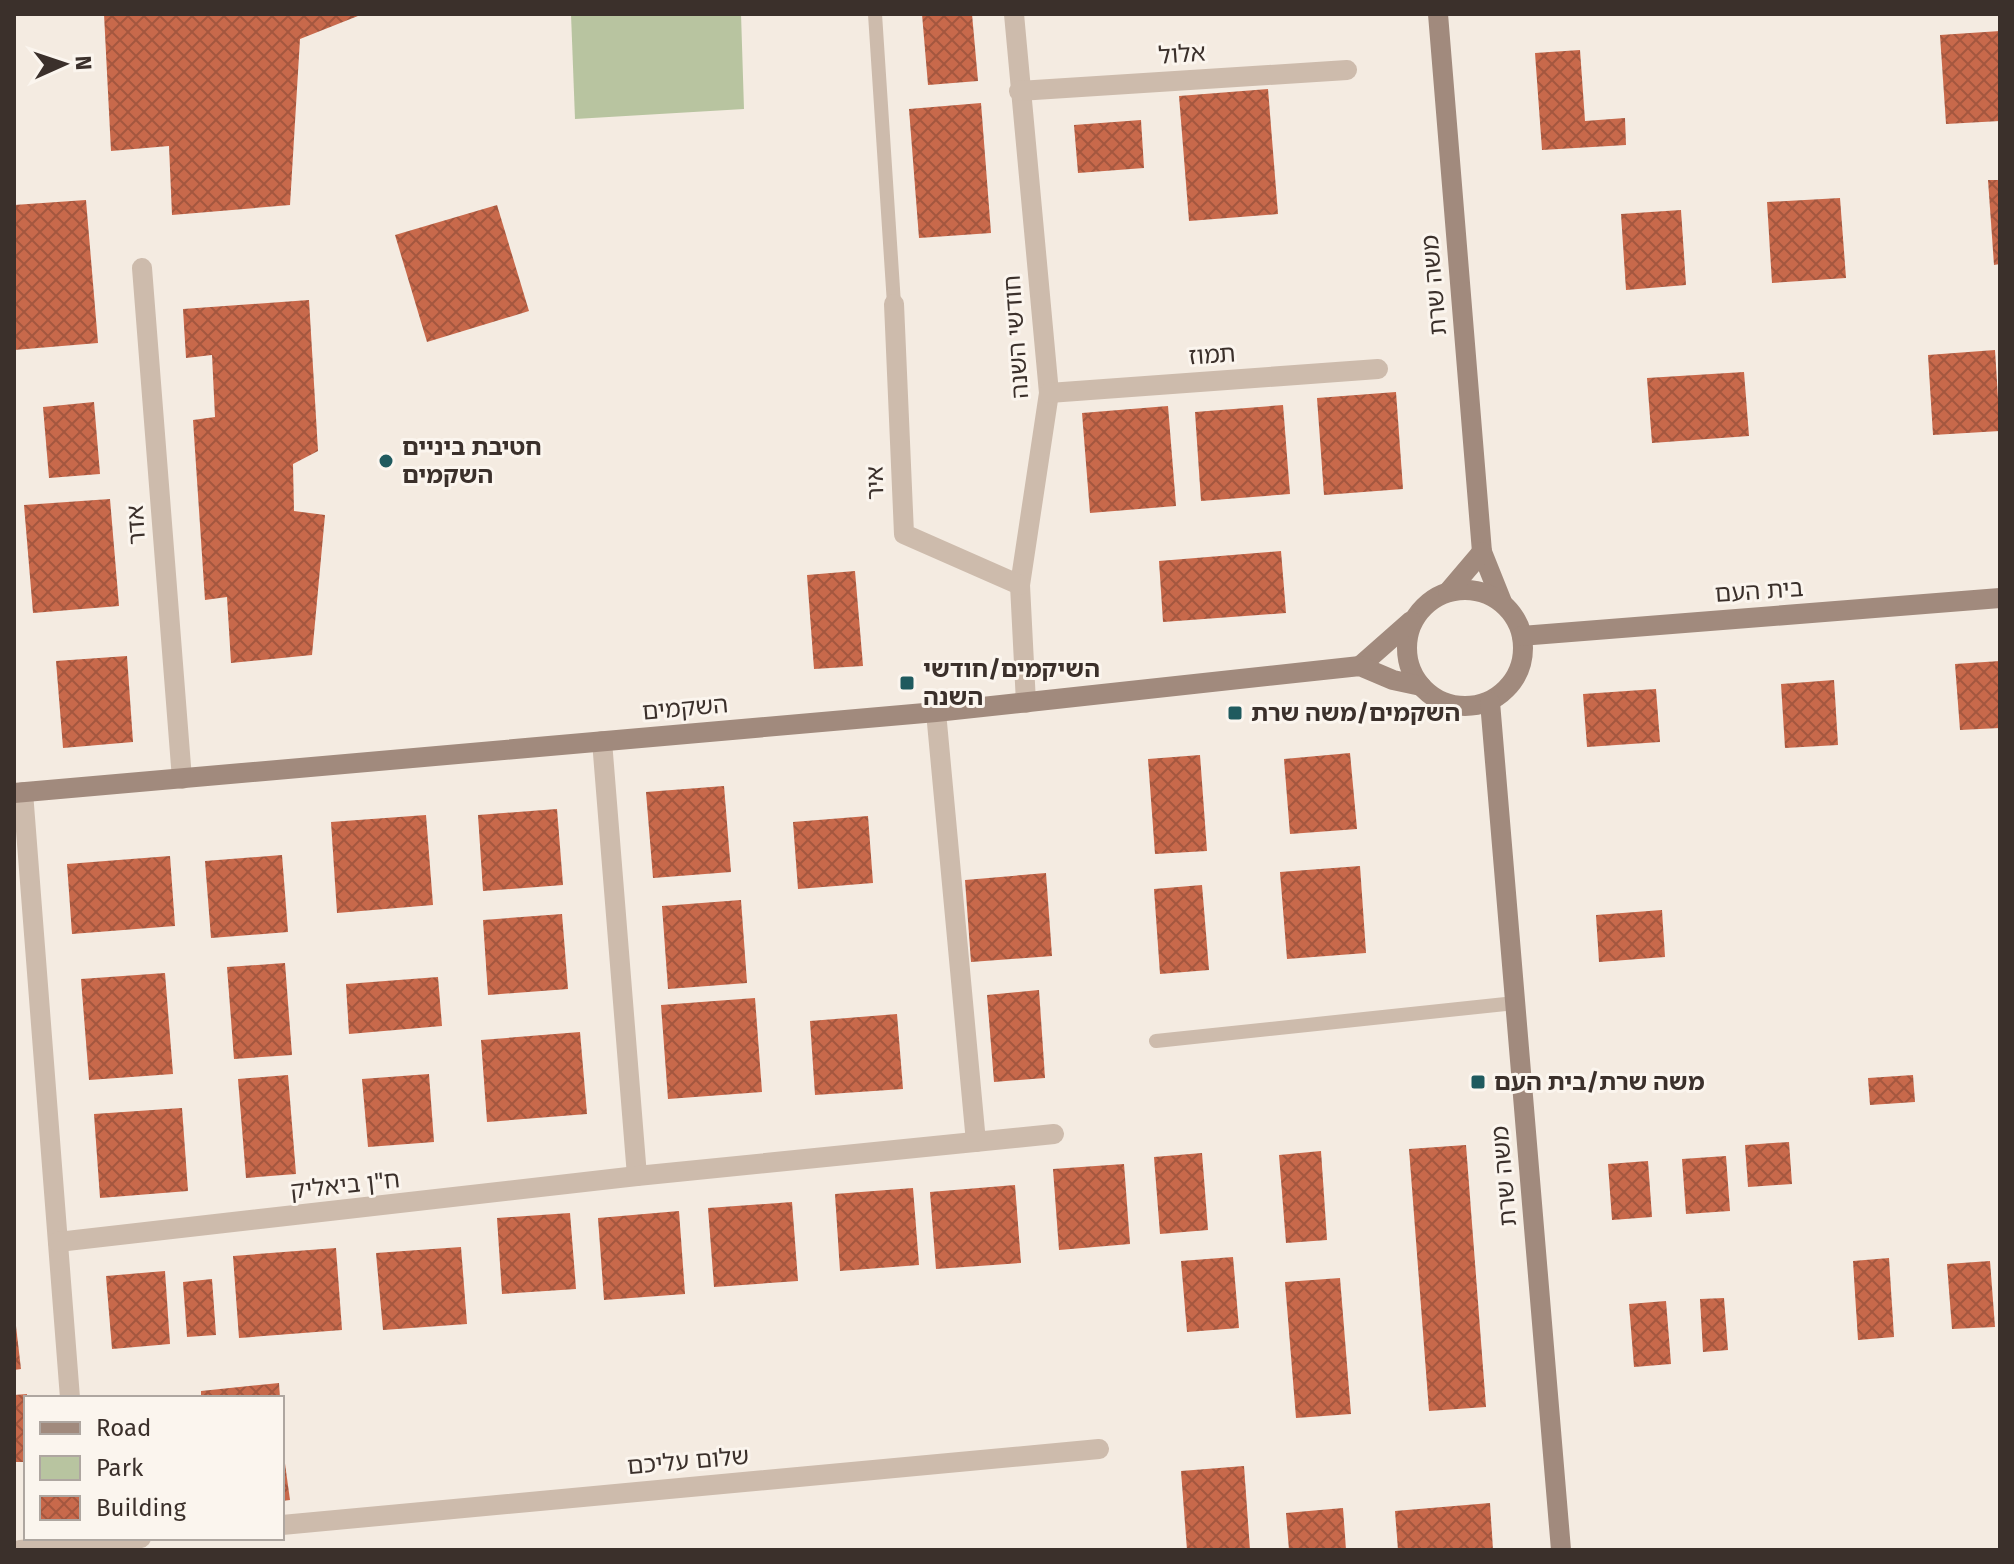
<svg xmlns="http://www.w3.org/2000/svg" width="2014" height="1564" viewBox="0 0 2014 1564" font-family="'Fira Sans','Noto Sans Hebrew',sans-serif">
  <style>
    .park { fill: #b8c4a0 }
    .building { fill: url(#building-cross-hatch) }
    .lines { fill: none; stroke-linecap: round; stroke-linejoin: round }
    .lane { stroke: #cdbbac; stroke-width: 14 }
    .street { stroke: #cdbbac; stroke-width: 20 }
    .secondary { stroke: #a18a7d; stroke-width: 20 }
    .poi-dot { fill: #1f5a5e; stroke: #fbf5ee; stroke-width: 3 }
    .labels { text-anchor: middle; dominant-baseline: central; stroke-width: 6; stroke-linejoin: round; paint-order: stroke }
    .street-label { font-size: 24px; fill: #3b302b; stroke: #fbf5ee }
    .poi-label { font-size: 24px; font-weight: bold; fill: #3b302b; stroke: #fbf5ee; text-anchor: start }
  </style>
  <defs>
    <pattern id="building-cross-hatch" width="8" height="8" patternUnits="userSpaceOnUse" patternTransform="scale(2)"><rect width="8" height="8" fill="#c8694b"/><path d="M0 0l8 8M0 8l8-8" fill="none" stroke="#a4573f"/></pattern>
  </defs>
  <rect width="100%" height="100%" fill="#f4ebe1"/>
  <!-- park -->
  <path class="park" d="M571,14H741L744,109L575,119Z"/>
  <!-- building -->
  <g class="building">
    <path d="M104,14H363L300,39L290,205L172,215L169,146L111,151Z"/>
    <path d="M922,14H972L978,81L928,85Z"/>
    <path d="M2000,31V121L1946,124L1940,35Z"/>
    <path d="M1580,50L1585,121L1625,118L1626,145L1542,150L1535,53Z"/>
    <path d="M1268,89L1278,214L1189,221L1179,96Z"/>
    <path d="M981,103L991,233L919,238L909,109Z"/>
    <path d="M1141,120L1144,168L1078,173L1074,125Z"/>
    <path d="M1988,180H2000V264L1994,265Z"/>
    <path d="M1840,198L1846,278L1772,283L1767,202Z"/>
    <path d="M86,200L98,343L14,350V205Z"/>
    <path d="M497,205L529,311L427,342L395,235Z"/>
    <path d="M1681,210L1686,285L1626,290L1621,214Z"/>
    <path d="M309,300L318,451L293,464L294,511L325,515L312,655L231,663L227,597L205,600L193,420L215,417L212,355L186,358L183,309Z"/>
    <path d="M1995,350L2000,431L1933,435L1928,355Z"/>
    <path d="M1744,372L1749,436L1652,443L1647,378Z"/>
    <path d="M1396,392L1403,489L1324,495L1317,398Z"/>
    <path d="M94,402L100,474L49,478L43,407Z"/>
    <path d="M1283,405L1290,494L1201,501L1195,412Z"/>
    <path d="M1168,406L1176,506L1090,513L1082,413Z"/>
    <path d="M110,499L119,606L33,613L24,505Z"/>
    <path d="M1281,551L1286,613L1163,622L1159,561Z"/>
    <path d="M855,571L863,666L814,669L807,575Z"/>
    <path d="M127,656L133,742L63,748L56,661Z"/>
    <path d="M2000,661V728L1960,730L1955,664Z"/>
    <path d="M1834,680L1838,745L1785,748L1781,684Z"/>
    <path d="M1656,689L1660,742L1587,747L1583,694Z"/>
    <path d="M1350,753L1357,829L1290,834L1284,759Z"/>
    <path d="M1200,755L1207,851L1155,854L1148,759Z"/>
    <path d="M724,786L731,872L653,878L646,792Z"/>
    <path d="M557,809L563,885L483,891L478,815Z"/>
    <path d="M426,815L433,905L337,913L331,822Z"/>
    <path d="M868,816L873,883L798,889L793,822Z"/>
    <path d="M282,855L288,932L211,938L205,861Z"/>
    <path d="M170,856L175,926L72,934L67,864Z"/>
    <path d="M1360,866L1366,953L1287,959L1280,872Z"/>
    <path d="M1046,873L1052,956L971,962L965,880Z"/>
    <path d="M1202,885L1209,970L1160,974L1154,889Z"/>
    <path d="M741,900L747,983L668,989L662,906Z"/>
    <path d="M1662,910L1665,957L1599,962L1596,915Z"/>
    <path d="M562,914L568,989L488,995L483,920Z"/>
    <path d="M285,963L292,1055L234,1059L227,967Z"/>
    <path d="M165,973L173,1074L89,1080L81,979Z"/>
    <path d="M438,977L442,1026L349,1034L346,984Z"/>
    <path d="M1039,990L1045,1078L994,1082L987,995Z"/>
    <path d="M755,998L762,1092L668,1099L661,1005Z"/>
    <path d="M897,1014L903,1089L815,1095L810,1021Z"/>
    <path d="M580,1032L587,1114L487,1122L481,1040Z"/>
    <path d="M429,1074L434,1142L368,1147L362,1079Z"/>
    <path d="M288,1075L296,1174L246,1178L238,1079Z"/>
    <path d="M1913,1075L1915,1102L1870,1105L1868,1078Z"/>
    <path d="M182,1108L188,1191L100,1198L94,1114Z"/>
    <path d="M1789,1142L1792,1184L1748,1187L1745,1145Z"/>
    <path d="M1466,1145L1486,1407L1429,1411L1409,1149Z"/>
    <path d="M1321,1151L1327,1240L1286,1243L1279,1155Z"/>
    <path d="M1202,1153L1208,1230L1160,1234L1154,1157Z"/>
    <path d="M1726,1156L1730,1211L1686,1214L1682,1159Z"/>
    <path d="M1648,1161L1652,1217L1612,1220L1608,1164Z"/>
    <path d="M1124,1164L1130,1244L1059,1250L1053,1169Z"/>
    <path d="M1015,1185L1021,1263L936,1269L930,1192Z"/>
    <path d="M913,1188L919,1265L840,1271L835,1194Z"/>
    <path d="M792,1202L798,1281L714,1287L708,1208Z"/>
    <path d="M679,1211L685,1294L604,1300L598,1218Z"/>
    <path d="M570,1213L576,1289L502,1294L497,1218Z"/>
    <path d="M461,1247L467,1324L383,1330L376,1253Z"/>
    <path d="M336,1248L342,1330L239,1338L233,1256Z"/>
    <path d="M1233,1257L1239,1328L1187,1332L1181,1261Z"/>
    <path d="M1889,1258L1894,1337L1858,1340L1853,1261Z"/>
    <path d="M1990,1261L1995,1327L1952,1329L1947,1264Z"/>
    <path d="M165,1271L170,1344L112,1349L106,1276Z"/>
    <path d="M1340,1278L1351,1414L1296,1418L1285,1282Z"/>
    <path d="M212,1279L216,1335L187,1337L183,1282Z"/>
    <path d="M1724,1298L1728,1350L1703,1352L1700,1299Z"/>
    <path d="M1666,1301L1671,1364L1634,1367L1629,1304Z"/>
    <path d="M14,1309L21,1369L14,1370Z"/>
    <path d="M279,1383L280,1398H201V1391Z"/>
    <path d="M27,1394L26,1462H14V1395Z"/>
    <path d="M282,1442L290,1500L282,1501Z"/>
    <path d="M1244,1466L1250,1550H1187L1181,1471Z"/>
    <path d="M1490,1503L1493,1550H1398L1395,1511Z"/>
    <path d="M1343,1508L1346,1550H1289L1286,1513Z"/>
  </g>
  <g class="lines">
    <!-- lane -->
    <g class="lane">
      <path d="M875,14L894,304"/>
      <path d="M1156,1041L1515,1003"/>
    </g>
    <!-- street -->
    <g class="street">
      <path d="M1014,14L1049,393L1020,585L1026,703"/>
      <path d="M1019,91L1347,70"/>
      <path d="M142,268L182,779"/>
      <path d="M894,304L904,534L1020,585"/>
      <path d="M1049,393L1378,369"/>
      <path d="M936,712L976,1142"/>
      <path d="M602,741L637,1176"/>
      <path d="M23,792L70,1398"/>
      <path d="M58,1242L637,1176L1054,1134"/>
      <path d="M282,1525L1099,1449"/>
      <path d="M20,1550L141,1538"/>
    </g>
    <!-- secondary -->
    <g class="secondary">
      <path d="M1438,14L1482,552L1502,602"/>
      <circle cx="1465" cy="648" r="58"/>
      <path d="M1448,592L1482,552"/>
      <path d="M1522,636L2000,598"/>
      <path d="M1360,666L1411,621"/>
      <path d="M1490,702L1561,1550"/>
      <path d="M14,793L936,712L1360,666L1393,680L1421,686"/>
    </g>
  </g>
  <!-- markers -->
  <g class="poi-dot">
    <circle cx="386" cy="461" r="8"/>
    <rect x="899" y="675" width="16" height="16" rx="4"/>
    <rect x="1227" y="705" width="16" height="16" rx="4"/>
    <rect x="1470" y="1074" width="16" height="16" rx="4"/>
  </g>
  <g class="labels">
    <!-- street labels -->
    <g class="street-label">
      <text transform="translate(1182 54) rotate(-4)">אלול</text>
      <text transform="translate(1434 285) rotate(-95)">משה שרת</text>
      <text transform="translate(1016 337) rotate(-94)">חודשי השנה</text>
      <text transform="translate(1212 355) rotate(-4)">תמוז</text>
      <text transform="translate(875 483) rotate(-92)">איר</text>
      <text transform="translate(136 525) rotate(-94)">אדר</text>
      <text transform="translate(1759 591) rotate(-4)">בית העם</text>
      <text transform="translate(685 708) rotate(-5)">השקמים</text>
      <text transform="translate(1504 1176) rotate(-95)">משה שרת</text>
      <text transform="translate(345 1185) rotate(-6)">ח"ן ביאליק</text>
      <text transform="translate(688 1461) rotate(-5)">שלום עליכם</text>
    </g>
    <!-- poi labels -->
    <g class="poi-label">
      <text x="402" y="447">חטיבת ביניים<tspan x="402" dy="28">השקמים</tspan></text>
      <text x="923" y="669">השיקמים/חודשי<tspan x="923" dy="28">השנה</tspan></text>
      <text x="1251" y="713">השקמים/משה שרת</text>
      <text x="1494" y="1082">משה שרת/בית העם</text>
    </g>
  </g>
  <!-- border -->
  <rect width="2014" height="1564" fill="none" stroke="#3b302b" stroke-width="32"/>
  <!-- legend -->
  <rect x="24" y="1396" width="260" height="144" fill="#fbf5ee" stroke="#aea6a0" stroke-width="2"/>
  <rect x="40" y="1422" width="40" height="12" fill="#a18a7d" stroke="#aea6a0" stroke-width="2"/>
  <text x="96" y="1436" font-size="24" fill="#3b302b">Road</text>
  <rect x="40" y="1456" width="40" height="24" fill="#b8c4a0" stroke="#aea6a0" stroke-width="2"/>
  <text x="96" y="1476" font-size="24" fill="#3b302b">Park</text>
  <rect x="40" y="1496" width="40" height="24" fill="url(#building-cross-hatch)" stroke="#aea6a0" stroke-width="2"/>
  <text x="96" y="1516" font-size="24" fill="#3b302b">Building</text>
  <!-- north arrow -->
  <g transform="translate(64 64) rotate(87)" stroke="#fbf5ee" stroke-width="6" paint-order="stroke">
  <path d="M0-6L14 30L0 20L-14 30Z" fill="#3b302b"/>
  <text y="-12" font-size="22" font-weight="bold" text-anchor="middle" fill="#3b302b">N</text>
  </g>
</svg>
